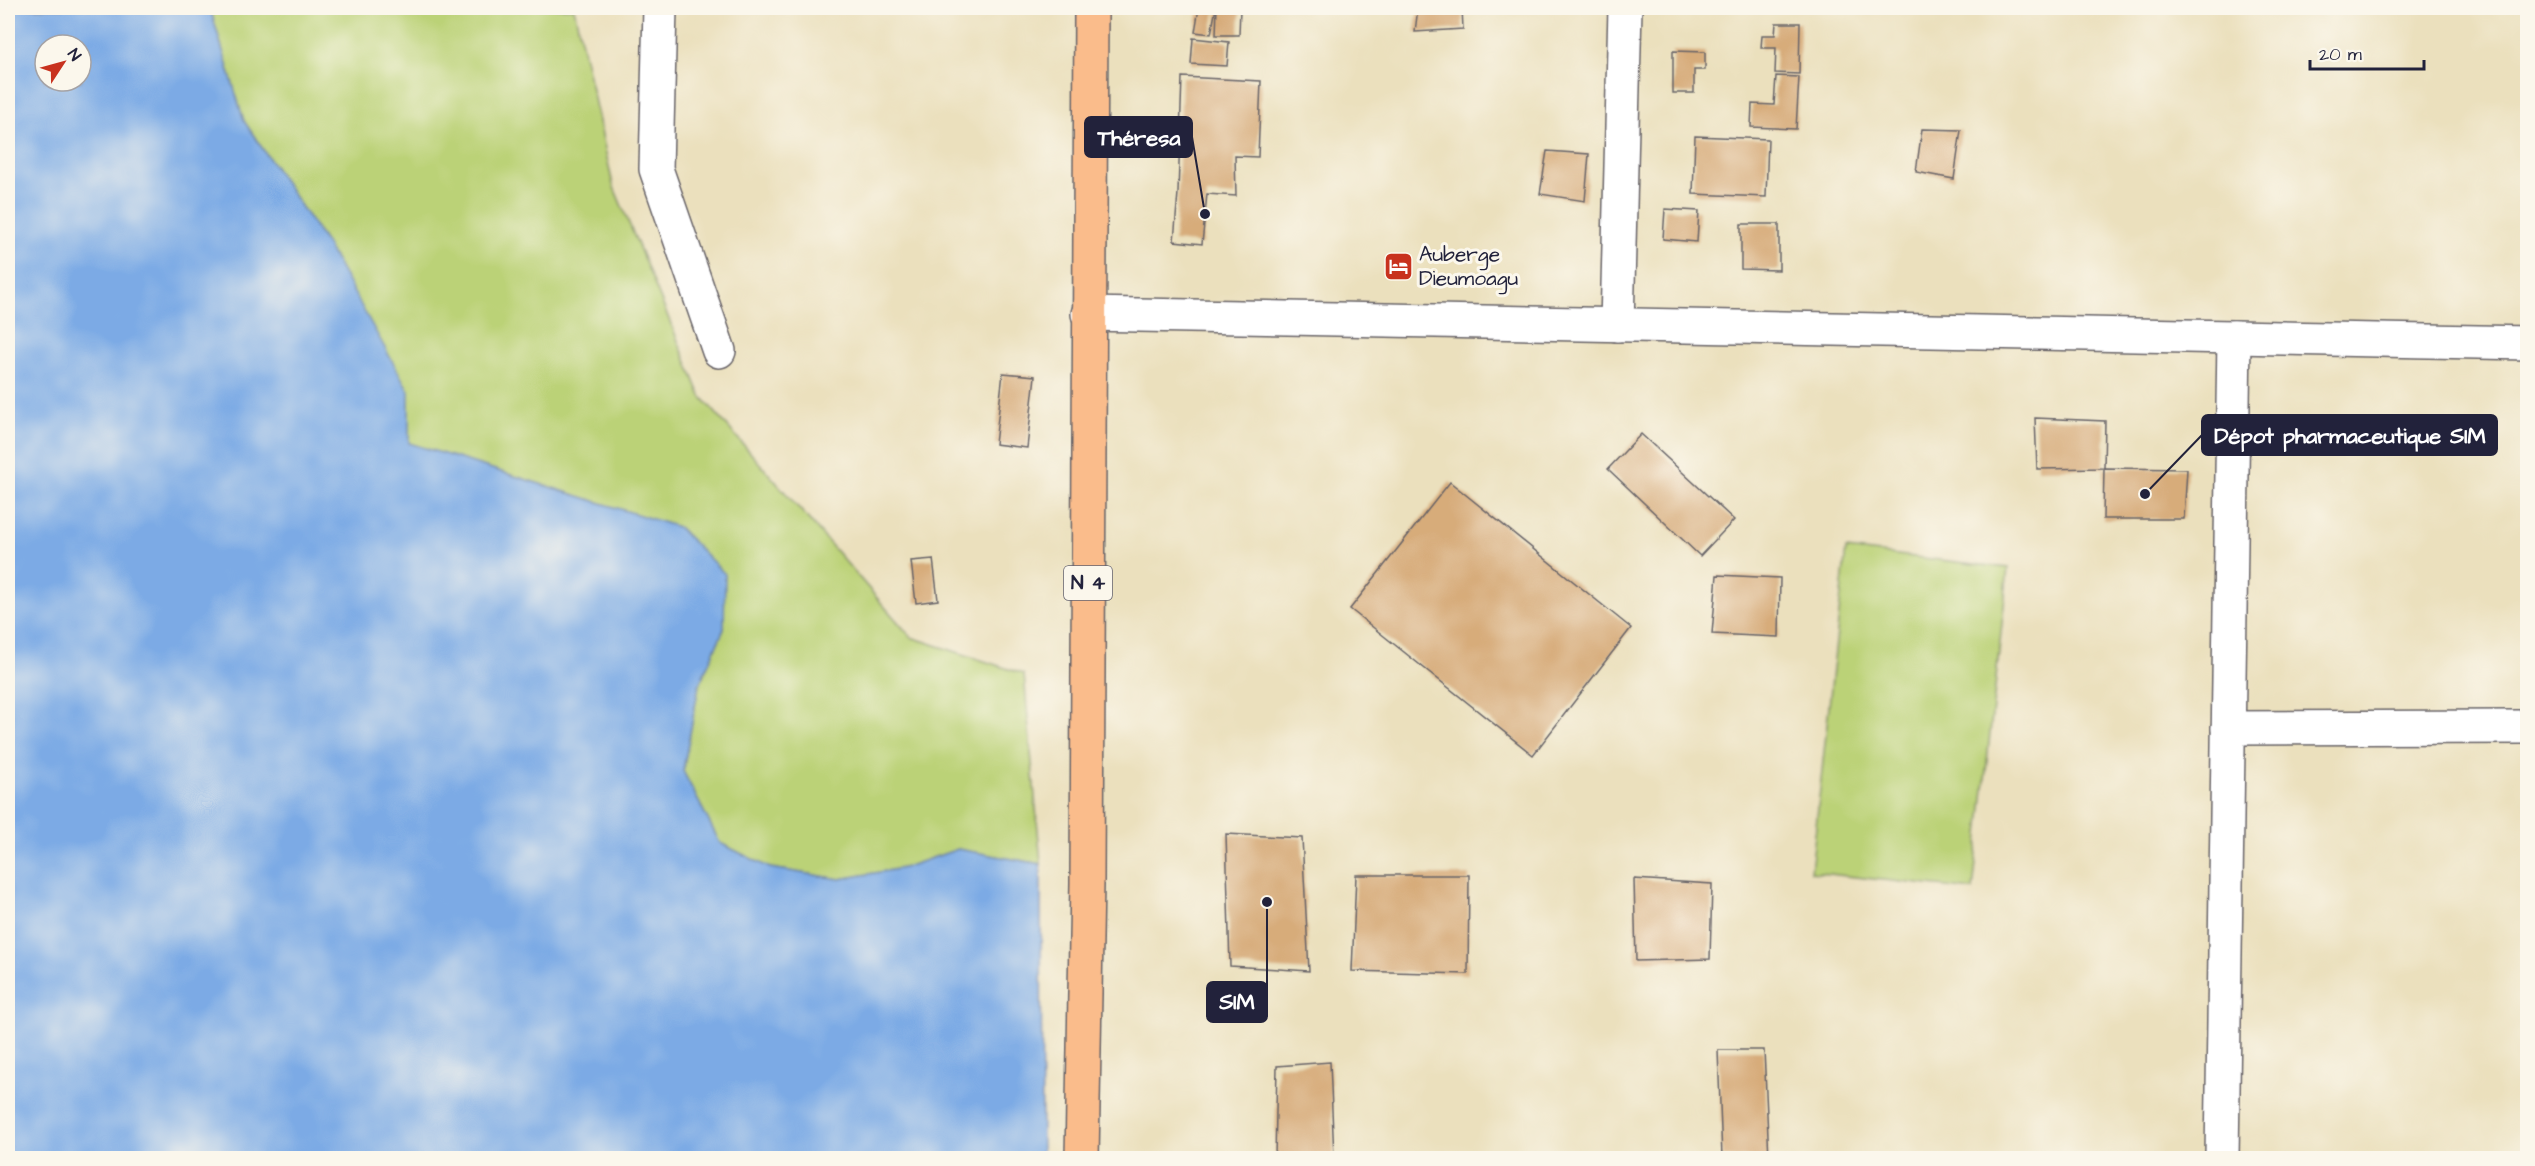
<svg xmlns="http://www.w3.org/2000/svg" width="2535" height="1166" viewBox="0 0 2535 1166" font-family="'Architects Daughter',sans-serif">
  <style>
    .green { fill: #bbd277; stroke: #6e7a59; stroke-width: 1.5 }
    .water { fill: #7baae5; stroke: #4e6690; stroke-width: 1.5; fill-rule: evenodd }
    .building { fill: #d7ac7a }
    .lines { fill: none; stroke-linecap: round; stroke-linejoin: round }
    .minor-casing { stroke: #686468; stroke-width: 36 }
    .trunk-casing { stroke: #686468; stroke-width: 36 }
    .minor { stroke: #fff; stroke-width: 33 }
    .trunk { stroke: #fabc8b; stroke-width: 33 }
    .labels { text-anchor: middle; dominant-baseline: central; stroke-width: 6; stroke-linejoin: round; paint-order: stroke }
    .shield { fill: #fbf7ec; stroke: #636270; stroke-width: 1.5 }
    .shield-label { font-size: 20px; font-weight: bold; fill: #22223b }
    .poi-label { font-size: 21px; fill: #22223b; stroke: #fbf7ec; text-anchor: start }
    .leader { fill: none; stroke: #22223b; stroke-width: 2 }
    .callout-dot { fill: #22223b; stroke: #fbf7ec; stroke-width: 2 }
    .callout { fill: #22223b; stroke: #22223b; stroke-width: 2 }
    .callout-label { font-size: 22px; text-anchor: middle; font-weight: bold; fill: #fff }
  </style>
  <rect width="100%" height="100%" fill="#fbf7ec"/>
  <filter id="ink" filterUnits="userSpaceOnUse"><feTurbulence type="fractalNoise" baseFrequency=".0167" numOctaves="2"/><feDisplacementMap in="SourceGraphic" scale="12" xChannelSelector="R" yChannelSelector="G"/><feConvolveMatrix kernelMatrix="1 2 1 2 8 2 1 2 1" color-interpolation-filters="sRGB"/></filter>
  <filter id="wash" filterUnits="userSpaceOnUse"><feTurbulence type="fractalNoise" baseFrequency=".008" numOctaves="4" result="noise"/><feDisplacementMap in="SourceGraphic" scale="24" xChannelSelector="R" yChannelSelector="G"/><feGaussianBlur stdDeviation="1.35" result="paint"/><feColorMatrix in="noise" values="0 0 0 0 0 0 0 0 0 0 0 0 0 0 0 0 0 1.4 0 .05"/><feComposite in="paint" operator="in"/></filter>
  <g filter="url(#wash)">
    <rect width="100%" height="100%" fill="#ebe0bd"/>
    <!-- green -->
    <g class="green">
      <path d="M210,8H574L613,185L701,396L911,637L1024,674L1041,864L958,849L903,868L840,879L770,868L720,843L683,771L699,685L724,629L678,527L408,443V391L327,245L244,121Z"/>
      <path d="M1846,549L2008,568L1973,890L1811,872Z"/>
    </g>
    <!-- water -->
    <path class="water" d="M8,8H210L244,121L327,245L409,391V443L678,527L725,574L724,629L699,685L683,771L720,843L770,868L840,879L903,868L958,849L1041,864L1042,1158H8ZM45,45H81V81H45Z"/>
    <g id="blocks">
      <!-- building -->
      <g class="building">
        <path d="M1199,8H1216L1211,34L1195,32Z"/>
        <path d="M1217,8H1240L1239,35H1216Z"/>
        <path d="M1418,8H1462L1463,29L1415,32Z"/>
        <path d="M1776,23H1800L1799,74L1775,73L1776,48H1761L1762,35H1775Z"/>
        <path d="M1193,38L1229,42L1227,66L1191,64Z"/>
        <path d="M1673,51L1705,52V70H1694V93H1673Z"/>
        <path d="M1776,76L1799,77L1796,129L1751,127L1752,104L1774,105Z"/>
        <path d="M1182,77L1261,81L1258,157L1235,156L1236,196L1207,194L1202,244L1174,241L1178,193Z"/>
        <path d="M1922,129L1961,130L1954,179L1916,172Z"/>
        <path d="M1695,136L1768,139L1766,197L1693,194Z"/>
        <path d="M1547,151L1589,154L1585,201L1540,194Z"/>
        <path d="M1665,209L1699,211L1697,242L1663,239Z"/>
        <path d="M1741,224H1779V270L1741,269Z"/>
        <path d="M1003,373L1035,376L1027,448L995,444Z"/>
        <path d="M2035,418L2105,421L2104,468L2037,469Z"/>
        <path d="M1641,434L1734,520L1700,556L1608,469Z"/>
        <path d="M2104,468L2187,469L2184,519H2103Z"/>
        <path d="M1450,482L1631,628L1533,755L1350,609Z"/>
        <path d="M933,559L938,600L916,603L911,561Z"/>
        <path d="M1717,575L1780,578L1779,637L1712,634Z"/>
        <path d="M1226,834L1302,838L1309,971L1230,966Z"/>
        <path d="M1356,875H1469L1468,974L1352,971Z"/>
        <path d="M1634,879L1712,884L1710,959L1636,961Z"/>
        <path d="M1718,1050H1764L1769,1158H1722Z"/>
        <path d="M1330,1062L1334,1158H1275L1277,1066Z"/>
      </g>
    </g>
  </g>
  <g filter="url(#ink)">
    <use href="#blocks" fill-opacity="0" stroke="#686468" stroke-width="1.5"/>
    <g class="lines">
      <defs>
        <g id="minor">
          <path d="M660,8L656,169L719,351"/>
          <path d="M1088,314L2528,343"/>
          <path d="M1617,325L1625,8"/>
          <path d="M2228,728L2528,727"/>
          <path d="M2222,1158L2234,337"/>
        </g>
        <path id="trunk" d="M1082,1158L1087,883L1091,8"/>
      </defs>
      <!-- minor casing -->
      <use href="#minor" class="minor-casing"/>
      <!-- trunk casing -->
      <use href="#trunk" class="trunk-casing"/>
      <!-- minor -->
      <use href="#minor" class="minor"/>
      <!-- trunk -->
      <use href="#trunk" class="trunk"/>
    </g>
  </g>
  <!-- icons -->
  <defs>
    <symbol id="hotel-square" viewBox="-11 -11 22 22"><rect x="-9" y="-9" width="18" height="18" rx="4" fill="#c8321e" stroke="#fbf7ec"/><path d="M-6-4.5h1.5V1H6V5H4.5V3h-9V5H-6ZM-4 0a1.8 1.8 0 1 1 3.6 0ZM.5 0V-2.5h3Q6-2.5 6 0Z" fill="#fff"/></symbol>
  </defs>
  <g fill-rule="evenodd">
    <use href="#hotel-square" x="1382" y="250" width="33" height="33"/>
  </g>
  <g class="labels">
    <!-- shield labels -->
    <rect class="shield" x="1064" y="566" width="48" height="34" rx="4.5"/>
    <g class="shield-label">
      <text x="1088" y="583">N 4</text>
    </g>
    <!-- poi labels -->
    <g class="poi-label">
      <text x="1419" y="254">Auberge<tspan x="1419" dy="24">Dieumoagu</tspan></text>
    </g>
  </g>
  <!-- callouts -->
  <path class="leader" d="M1205 214L1192 137M2145 494L2202 435M1267 902L1267 1002"/>
  <g class="callout-dot">
    <circle cx="1205" cy="214" r="6"/>
    <circle cx="2145" cy="494" r="6"/>
    <circle cx="1267" cy="902" r="6"/>
  </g>
  <g class="callout">
    <rect x="1085" y="117" width="107" height="40" rx="6"/>
    <rect x="2202" y="415" width="295" height="40" rx="6"/>
    <rect x="1207" y="982" width="60" height="40" rx="6"/>
  </g>
  <g class="callout-label">
    <text x="1139" y="145">Théresa</text>
    <text x="2350" y="443">Dépot pharmaceutique SIM</text>
    <text x="1237" y="1009">SIM</text>
  </g>
  <!-- margin -->
  <rect width="2535" height="1166" fill="none" stroke="#fbf7ec" stroke-width="30"/>
  <!-- north arrow -->
  <g transform="translate(63 63) rotate(54)"><circle r="28" fill="#fbf7ec" stroke="#a4a2a5" stroke-width="1.5"/>
  <path d="M0-4.5L10 22L0 15L-10 22Z" fill="#c8321e"/>
  <text y="-9" font-size="16" font-weight="bold" text-anchor="middle" fill="#22223b">N</text>
  </g>
  <!-- scale -->
  <path d="M2310 60v9h114v-9" fill="none" stroke="#22223b" stroke-width="3"/>
  <text x="2319" y="60" font-size="18" fill="#22223b" stroke="#fbf7ec" stroke-width="4.5" paint-order="stroke">20 m</text>
</svg>
